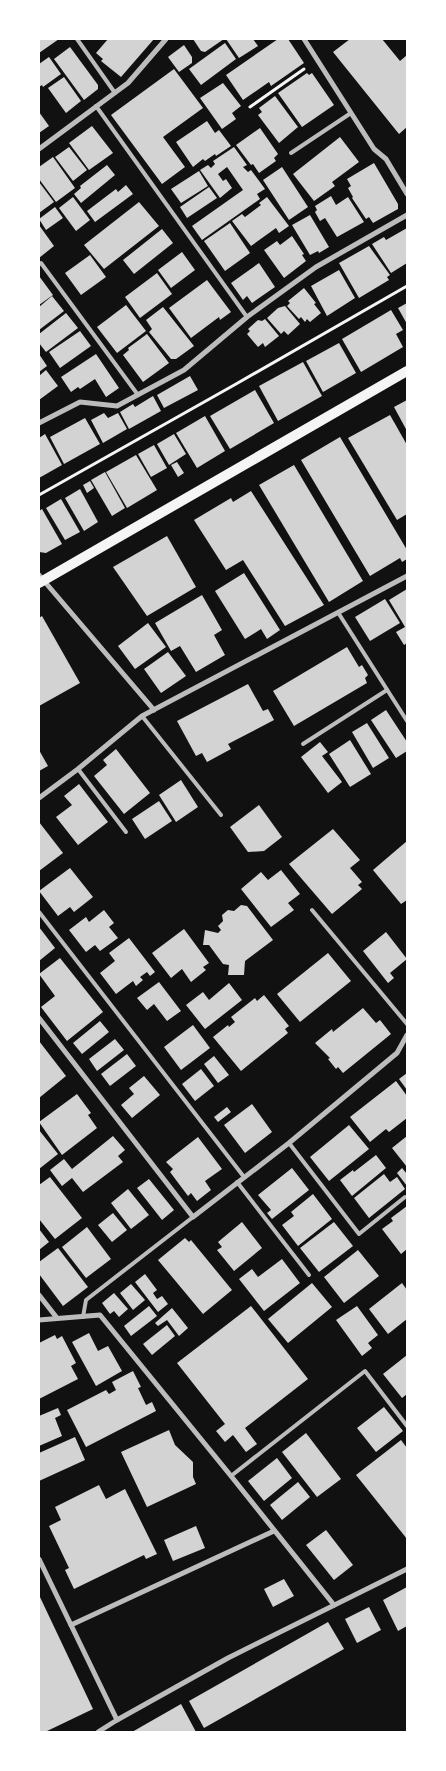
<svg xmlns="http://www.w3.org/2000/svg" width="446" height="1771" viewBox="0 0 446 1771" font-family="'Space Grotesk',sans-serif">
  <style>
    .building { fill: #d3d3d3 }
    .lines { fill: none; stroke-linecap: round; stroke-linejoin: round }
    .path { stroke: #f5f5f5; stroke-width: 3 }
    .service { stroke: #bcbcbc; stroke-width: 4 }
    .minor { stroke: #bcbcbc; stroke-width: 5 }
    .secondary { stroke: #f5f5f5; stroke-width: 10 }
  </style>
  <rect width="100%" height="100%" fill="#111"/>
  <!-- building -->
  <g class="building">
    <path d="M39,39H59L39,53Z"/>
    <path d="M108,39H154L121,77L101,61L103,59L96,53Z"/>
    <path d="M193,39H224L205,52L201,51Z"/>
    <path d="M226,39H253L258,46L239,58Z"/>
    <path d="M278,39H288L304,63L271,86L269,82L243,100L226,75Z"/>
    <path d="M350,39H382L400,61L407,55V127L399,134L333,52Z"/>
    <path d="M225,43L236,59L201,85L189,69Z"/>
    <path d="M184,45L192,57V63L179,72L168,57Z"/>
    <path d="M70,47L98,85V89L84,100L54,59Z"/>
    <path d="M49,57L61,74L43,87L42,85L39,87V64Z"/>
    <path d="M174,69L203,108L163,137L185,167L162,184L111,115Z"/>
    <path d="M307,73L309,75L312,73L334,105L302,127L278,93Z"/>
    <path d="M64,77L81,101L66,113L48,88Z"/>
    <path d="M223,83L241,106L232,113L236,119L222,129L200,98Z"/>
    <path d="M275,96L298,127L279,143L258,115L262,112L259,108Z"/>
    <path d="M39,112L49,126L39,133Z"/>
    <path d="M207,121L215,133L219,130L231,146L216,156L215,154L205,161L203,159L193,167L176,142Z"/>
    <path d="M92,126L113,153L89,170L69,143Z"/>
    <path d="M260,128L278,154L274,158L276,161L259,173L253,164L251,165L236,145Z"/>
    <path d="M340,137L359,162L332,182L335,186L314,201L293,174Z"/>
    <path d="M69,147L87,170L73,181L55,157Z"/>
    <path d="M234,147L247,165L243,167L248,172L251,170L265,189L257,194L260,199L202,240L192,226L243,190L227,167L218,174L223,181L226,179L232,188L220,198L200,170L208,165L211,168L215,164L213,161Z"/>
    <path d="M53,157L75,188L56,202L39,179V167Z"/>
    <path d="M374,163L398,204V209L373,223L369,217L366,219L352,198L353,197L348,188L351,186L347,179Z"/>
    <path d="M107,165L115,175L81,203L74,194L81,188L80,186Z"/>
    <path d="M282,167L308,207L289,220L263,180Z"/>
    <path d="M199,171L208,186L181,203L171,189Z"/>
    <path d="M39,182L54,202L39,213Z"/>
    <path d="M126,185L133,194L95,222L87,211L116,189L118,192Z"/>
    <path d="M209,187L217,198L187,218L180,207Z"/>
    <path d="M331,196L336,205L348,197L364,222L337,237L325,218L320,221L315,212L317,210L315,206Z"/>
    <path d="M73,197L90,220L76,231L59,208Z"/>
    <path d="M267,197L289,226L279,233L276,228L251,246L232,221L242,214L245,217L261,205L259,203Z"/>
    <path d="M139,202L159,226L104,269L84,245Z"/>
    <path d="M55,207L63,218L46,230L39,219Z"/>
    <path d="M310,215L329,247L319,253L318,251L310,255L292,225Z"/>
    <path d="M230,223L250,253L225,271L204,241Z"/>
    <path d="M39,225L54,246L39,258Z"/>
    <path d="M407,228V263L391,273L372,244L384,237L386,240Z"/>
    <path d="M162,229L173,243L134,274L123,260Z"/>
    <path d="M292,236L304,254L302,255L306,261L284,278L264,250L277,241L280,245Z"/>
    <path d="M369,246L390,275L387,277L389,280L359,298L339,263Z"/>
    <path d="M182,252L195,270L171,288L158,270Z"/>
    <path d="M90,255L106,277L81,295L65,273Z"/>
    <path d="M259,263L275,287L252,303L247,296L243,300L231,283Z"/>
    <path d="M339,270L355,298L327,316L311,286Z"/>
    <path d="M157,273L172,294L140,318L125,297Z"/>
    <path d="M39,276L53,295L39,305Z"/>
    <path d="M207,280L231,312L220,320L219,317L191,338L169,308Z"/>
    <path d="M304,288L316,303L314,304L321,313L310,322L307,319L305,322L301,317L299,319L287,306L290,303L288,301Z"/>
    <path d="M52,296L64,311L39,330V307Z"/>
    <path d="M407,303V324L398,308Z"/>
    <path d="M126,305L146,331L117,353L97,327Z"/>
    <path d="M285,306L300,324L288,335L284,331L281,334L267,318L278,308Z"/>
    <path d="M163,307L194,346L176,359H171L149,332L152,329L146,320Z"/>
    <path d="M391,310L403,330L396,334L403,347L361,372L342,339Z"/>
    <path d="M66,313L78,328L46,352L39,343V334Z"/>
    <path d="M265,319L279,336L265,347L263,343L258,347L247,334L250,331L248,329L258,320L262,321Z"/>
    <path d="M80,331L91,346L60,368L49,352Z"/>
    <path d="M147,334L169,363L143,382L123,355L129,350L128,348Z"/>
    <path d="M339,343L356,373L323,392L306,361Z"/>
    <path d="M39,354L47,366L39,372Z"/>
    <path d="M96,354L119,388L106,397L95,379L80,389L78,387L71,392L61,377Z"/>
    <path d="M303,362L322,396L278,421L259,386Z"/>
    <path d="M46,370L58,386L39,400V376Z"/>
    <path d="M190,376L198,390L164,408L157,395Z"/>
    <path d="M255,390L274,423L230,449L210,416Z"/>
    <path d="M153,396L161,411L129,429L120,412L133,404L135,407Z"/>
    <path d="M407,400V431L394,407Z"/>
    <path d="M104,413L108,418L118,413L127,429L103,443L91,420Z"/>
    <path d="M390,415L407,445V514L397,520L348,438Z"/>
    <path d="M205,416L225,451L197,468L176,433Z"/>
    <path d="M85,418L100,444L64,464L50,437Z"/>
    <path d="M45,434L62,465L39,478V438Z"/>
    <path d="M174,434L186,454L169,465L157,444Z"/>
    <path d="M340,437L407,550V559L402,562L400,558L370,576L301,460Z"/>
    <path d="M154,445L167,468L151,477L138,454Z"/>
    <path d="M136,455L157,490L127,508L106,472Z"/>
    <path d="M177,462L184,473L178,477L171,465Z"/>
    <path d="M294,465L363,581L329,602L259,485Z"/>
    <path d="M105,472L125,508L112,516L91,480Z"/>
    <path d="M90,481L94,488L87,493L83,485Z"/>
    <path d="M80,489L98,522L84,531L65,498Z"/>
    <path d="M251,491L324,605L285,626L243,560L226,570L194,520L231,498L233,502Z"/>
    <path d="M61,499L80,532L65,540L46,508Z"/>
    <path d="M42,509L62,544L46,553L39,552V511Z"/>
    <path d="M167,536L196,587L147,616L113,567Z"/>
    <path d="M244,573L280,630L267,639L261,629L245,639L215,591Z"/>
    <path d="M407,589V643L404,645L396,632L405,627L389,600Z"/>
    <path d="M202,595L222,630L214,635L225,655L196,672L180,646L171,651L155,623Z"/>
    <path d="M385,599L400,623L370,641L355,617Z"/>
    <path d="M42,616L80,683L39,706V618Z"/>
    <path d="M148,623L166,647L135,669L118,646Z"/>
    <path d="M347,647L359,667L362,665L368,675L365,678L367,683L294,726L273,691Z"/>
    <path d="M168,652L186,676L161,693L144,669Z"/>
    <path d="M248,684L263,711L268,709L274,720L228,744L231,749L207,762L202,753L196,756L177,721Z"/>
    <path d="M386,710L407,742V751L396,758L371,720Z"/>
    <path d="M367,723L389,758L373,768L352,732Z"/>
    <path d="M350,740L371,774L350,787L329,754Z"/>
    <path d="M320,742L328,752L322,756L342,782L328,793L301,757Z"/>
    <path d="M116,749L150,793L124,814L94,776L107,765L103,760Z"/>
    <path d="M39,750L48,766L39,771Z"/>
    <path d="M181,780L198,807L176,822L159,795Z"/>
    <path d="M79,784L108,822L78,845L56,817L72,805L64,796Z"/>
    <path d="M159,801L172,821L145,839L132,819Z"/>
    <path d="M259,805L282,837L264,851L248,852L230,827Z"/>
    <path d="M39,822L63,853L39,871Z"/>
    <path d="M333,829L360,860L350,868L362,882L358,885L362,889L332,914L289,864Z"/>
    <path d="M407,841V900L401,904L373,870Z"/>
    <path d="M70,868L93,897L74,912L70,907L58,916L39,891Z"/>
    <path d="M281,870L300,894L288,903L294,910L271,927L241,889L261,872L268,880Z"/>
    <path d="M241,905L247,906L273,940L245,961L244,975H228L229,965L223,964L209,945H203L205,930L218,933L221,930L218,926L223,921L222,915L228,910L234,911Z"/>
    <path d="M104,910L114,923L109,927L118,938L100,951L95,945L86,952L69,930L86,917L89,922Z"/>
    <path d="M39,927L55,948L39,961Z"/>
    <path d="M184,929L209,963L203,967L206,970L191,982L182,969L171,978L152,953Z"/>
    <path d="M386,932L407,959L390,973L394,978L388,983L363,951Z"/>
    <path d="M129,938L155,972L150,976L147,972L140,977L143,980L136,986L133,981L116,994L100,973L115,961L109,953Z"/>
    <path d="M328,953L351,981L300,1022L277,994Z"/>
    <path d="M60,958L103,1012L67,1041L41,1007L55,996L39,974Z"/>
    <path d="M159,982L181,1011L167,1021L154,1004L147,1010L137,998Z"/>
    <path d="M229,983L242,1000L205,1029L186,1005L203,992L209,1000Z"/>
    <path d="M264,995L289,1026L285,1029L288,1033L241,1071L213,1037L228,1025L229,1027L235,1022L231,1017L255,998L257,1001Z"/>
    <path d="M363,1008L376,1023L380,1020L391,1034L343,1073L338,1067L336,1069L328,1059L330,1058L315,1043L332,1029L333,1032Z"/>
    <path d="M100,1021L109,1032L82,1054L73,1043Z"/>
    <path d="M193,1025L210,1048L181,1070L164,1047Z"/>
    <path d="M115,1039L124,1050L97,1071L89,1059Z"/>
    <path d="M39,1041L66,1076L39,1098Z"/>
    <path d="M127,1054L136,1066L110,1086L101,1074Z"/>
    <path d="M214,1056L229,1075L218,1083L204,1064Z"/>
    <path d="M201,1069L214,1086L195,1101L182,1084Z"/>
    <path d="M407,1073V1090L399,1079Z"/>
    <path d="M144,1076L160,1095L132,1118L121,1105L134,1094L129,1088Z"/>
    <path d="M396,1081L407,1096V1118L389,1132L386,1129L370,1142L350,1117Z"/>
    <path d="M77,1094L91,1113L88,1115L97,1128L62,1155L39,1122Z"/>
    <path d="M252,1104L272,1132L245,1153L224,1125Z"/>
    <path d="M227,1107L231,1112L218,1122L214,1117Z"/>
    <path d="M349,1125L369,1149L329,1181L310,1157Z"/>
    <path d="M39,1130L58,1154L39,1169Z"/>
    <path d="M113,1136L125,1150L118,1156L123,1162L83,1192L72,1178L62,1186L50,1170L64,1159L72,1169Z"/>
    <path d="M407,1136V1167L392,1148Z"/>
    <path d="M198,1137L222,1169L205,1181L211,1190L197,1201L191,1193L188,1196L170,1172L173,1169L166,1162Z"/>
    <path d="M376,1155L386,1168L352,1196L340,1180L353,1170L354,1172Z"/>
    <path d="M292,1168L309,1190L272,1219L267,1213L271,1210L258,1195Z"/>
    <path d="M402,1168L407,1174V1186L397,1173Z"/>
    <path d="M384,1174L390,1182L397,1177L405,1189L369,1218L354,1198Z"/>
    <path d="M50,1177L82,1218L55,1239L39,1219V1185Z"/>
    <path d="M149,1179L174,1210L162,1220L137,1188Z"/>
    <path d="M128,1189L149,1215L131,1229L111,1203Z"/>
    <path d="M313,1194L332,1219L298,1246L282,1225L294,1216L291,1212Z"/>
    <path d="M407,1206V1249L401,1254L382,1229L393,1221L391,1218Z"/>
    <path d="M113,1213L127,1230L112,1242L98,1225Z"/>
    <path d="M242,1222L262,1248L234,1271L217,1250L222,1247L218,1242Z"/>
    <path d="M334,1222L353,1246L319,1272L300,1248Z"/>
    <path d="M87,1227L111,1259L86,1278L62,1247Z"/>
    <path d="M39,1229L49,1242L39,1250Z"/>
    <path d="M185,1238L189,1242L191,1240L232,1290L203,1314L158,1260Z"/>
    <path d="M58,1248L88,1287L63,1306L39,1274V1262Z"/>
    <path d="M358,1250L379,1276L344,1303L324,1277Z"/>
    <path d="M282,1259L300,1283L264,1311L239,1279L252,1269L258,1277Z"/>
    <path d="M145,1274L157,1290L153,1293L157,1299L162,1296L168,1304L158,1312L135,1282Z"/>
    <path d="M312,1283L332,1307L288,1343L268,1319Z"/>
    <path d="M402,1283L407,1290V1319L388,1334L369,1309Z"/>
    <path d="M131,1284L145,1300L133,1310L120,1293Z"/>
    <path d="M114,1293L128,1309L119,1317L114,1311L110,1314L102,1303Z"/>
    <path d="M149,1306L157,1316L131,1336L124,1326Z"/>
    <path d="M251,1306L308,1379L245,1428L257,1444L246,1452L233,1435L225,1442L216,1431L225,1424L177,1363Z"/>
    <path d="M357,1306L378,1335L368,1343L372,1348L362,1356L336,1320Z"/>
    <path d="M172,1308L188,1328L179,1336L167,1320L158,1326L155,1323Z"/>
    <path d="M167,1325L175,1336L152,1355L143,1344Z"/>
    <path d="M89,1333L98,1351L108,1346L122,1371L96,1386L72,1342Z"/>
    <path d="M55,1335L57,1339L62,1336L76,1363L71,1366L78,1379L39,1399V1343Z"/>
    <path d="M407,1355V1394L402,1398L383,1374Z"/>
    <path d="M133,1371L141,1387L138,1388L146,1405L152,1402L156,1411L86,1447L67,1410L106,1390L109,1394L116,1390L112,1382Z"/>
    <path d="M384,1407L403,1431L376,1452L357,1428Z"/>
    <path d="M58,1408L61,1415L55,1418L62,1436L39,1446V1416Z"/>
    <path d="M169,1430L175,1445L193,1462V1477L196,1484L147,1507L121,1452Z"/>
    <path d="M306,1433L341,1479L317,1497L282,1452Z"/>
    <path d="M75,1437L85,1460L39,1481V1453Z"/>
    <path d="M401,1440L407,1448V1539L356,1475Z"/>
    <path d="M277,1458L292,1478L264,1501L248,1481Z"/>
    <path d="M298,1482L310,1497L282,1520L270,1505Z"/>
    <path d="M99,1485L106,1499L125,1489L157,1554L146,1559L144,1555L74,1589L65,1570L69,1568L49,1526L61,1520L55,1507Z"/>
    <path d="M196,1526L205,1548L173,1561L164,1540Z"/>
    <path d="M326,1530L353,1565L334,1580L306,1545Z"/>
    <path d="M284,1579L294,1596L273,1607L264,1589Z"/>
    <path d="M407,1587V1626L398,1631L383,1600Z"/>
    <path d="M39,1595L93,1709L45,1732H39Z"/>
    <path d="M369,1607L381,1630L357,1643L345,1619Z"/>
    <path d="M328,1622L344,1649L204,1728L189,1701Z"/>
    <path d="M181,1704L196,1732H132Z"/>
  </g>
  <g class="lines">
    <!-- path -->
    <g class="path">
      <path d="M250,107L304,69"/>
      <path d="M39,495L236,384L407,286"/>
    </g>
    <!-- service -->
    <g class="service">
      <path d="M77,39L115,93"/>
      <path d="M96,106L247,317"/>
      <path d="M291,153L351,113"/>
      <path d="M39,264L41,263L138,395"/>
      <path d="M339,614L407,721"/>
      <path d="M142,716L221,815"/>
      <path d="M303,744L387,690"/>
      <path d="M78,769L126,832"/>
      <path d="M312,910L407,1024"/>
      <path d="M39,912L244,1177"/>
      <path d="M289,1143L359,1234L405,1197"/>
      <path d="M237,1182L309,1275"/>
      <path d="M83,1317L86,1300L193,1217"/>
      <path d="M231,1476L365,1371L407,1426"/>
    </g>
    <!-- minor -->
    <g class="minor">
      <path d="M304,39L374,149L386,159L407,194"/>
      <path d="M39,149L128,83L166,39"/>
      <path d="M39,423L80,402L117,406L184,370L247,317L316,267L407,215"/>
      <path d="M39,575L154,710"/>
      <path d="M39,798L78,769L142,716L407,576"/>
      <path d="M39,1018L193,1217L289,1143L397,1053L407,1035"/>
      <path d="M39,1295L57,1318"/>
      <path d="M39,1320L100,1315L231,1476L334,1605"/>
      <path d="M39,1559L117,1720"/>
      <path d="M71,1625L274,1531"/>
      <path d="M98,1732L117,1720L228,1658L407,1569"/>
    </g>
    <!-- secondary -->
    <path class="secondary" d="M39,583L407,371"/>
  </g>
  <!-- border -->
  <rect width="446" height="1771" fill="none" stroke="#ffffff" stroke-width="80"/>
</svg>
